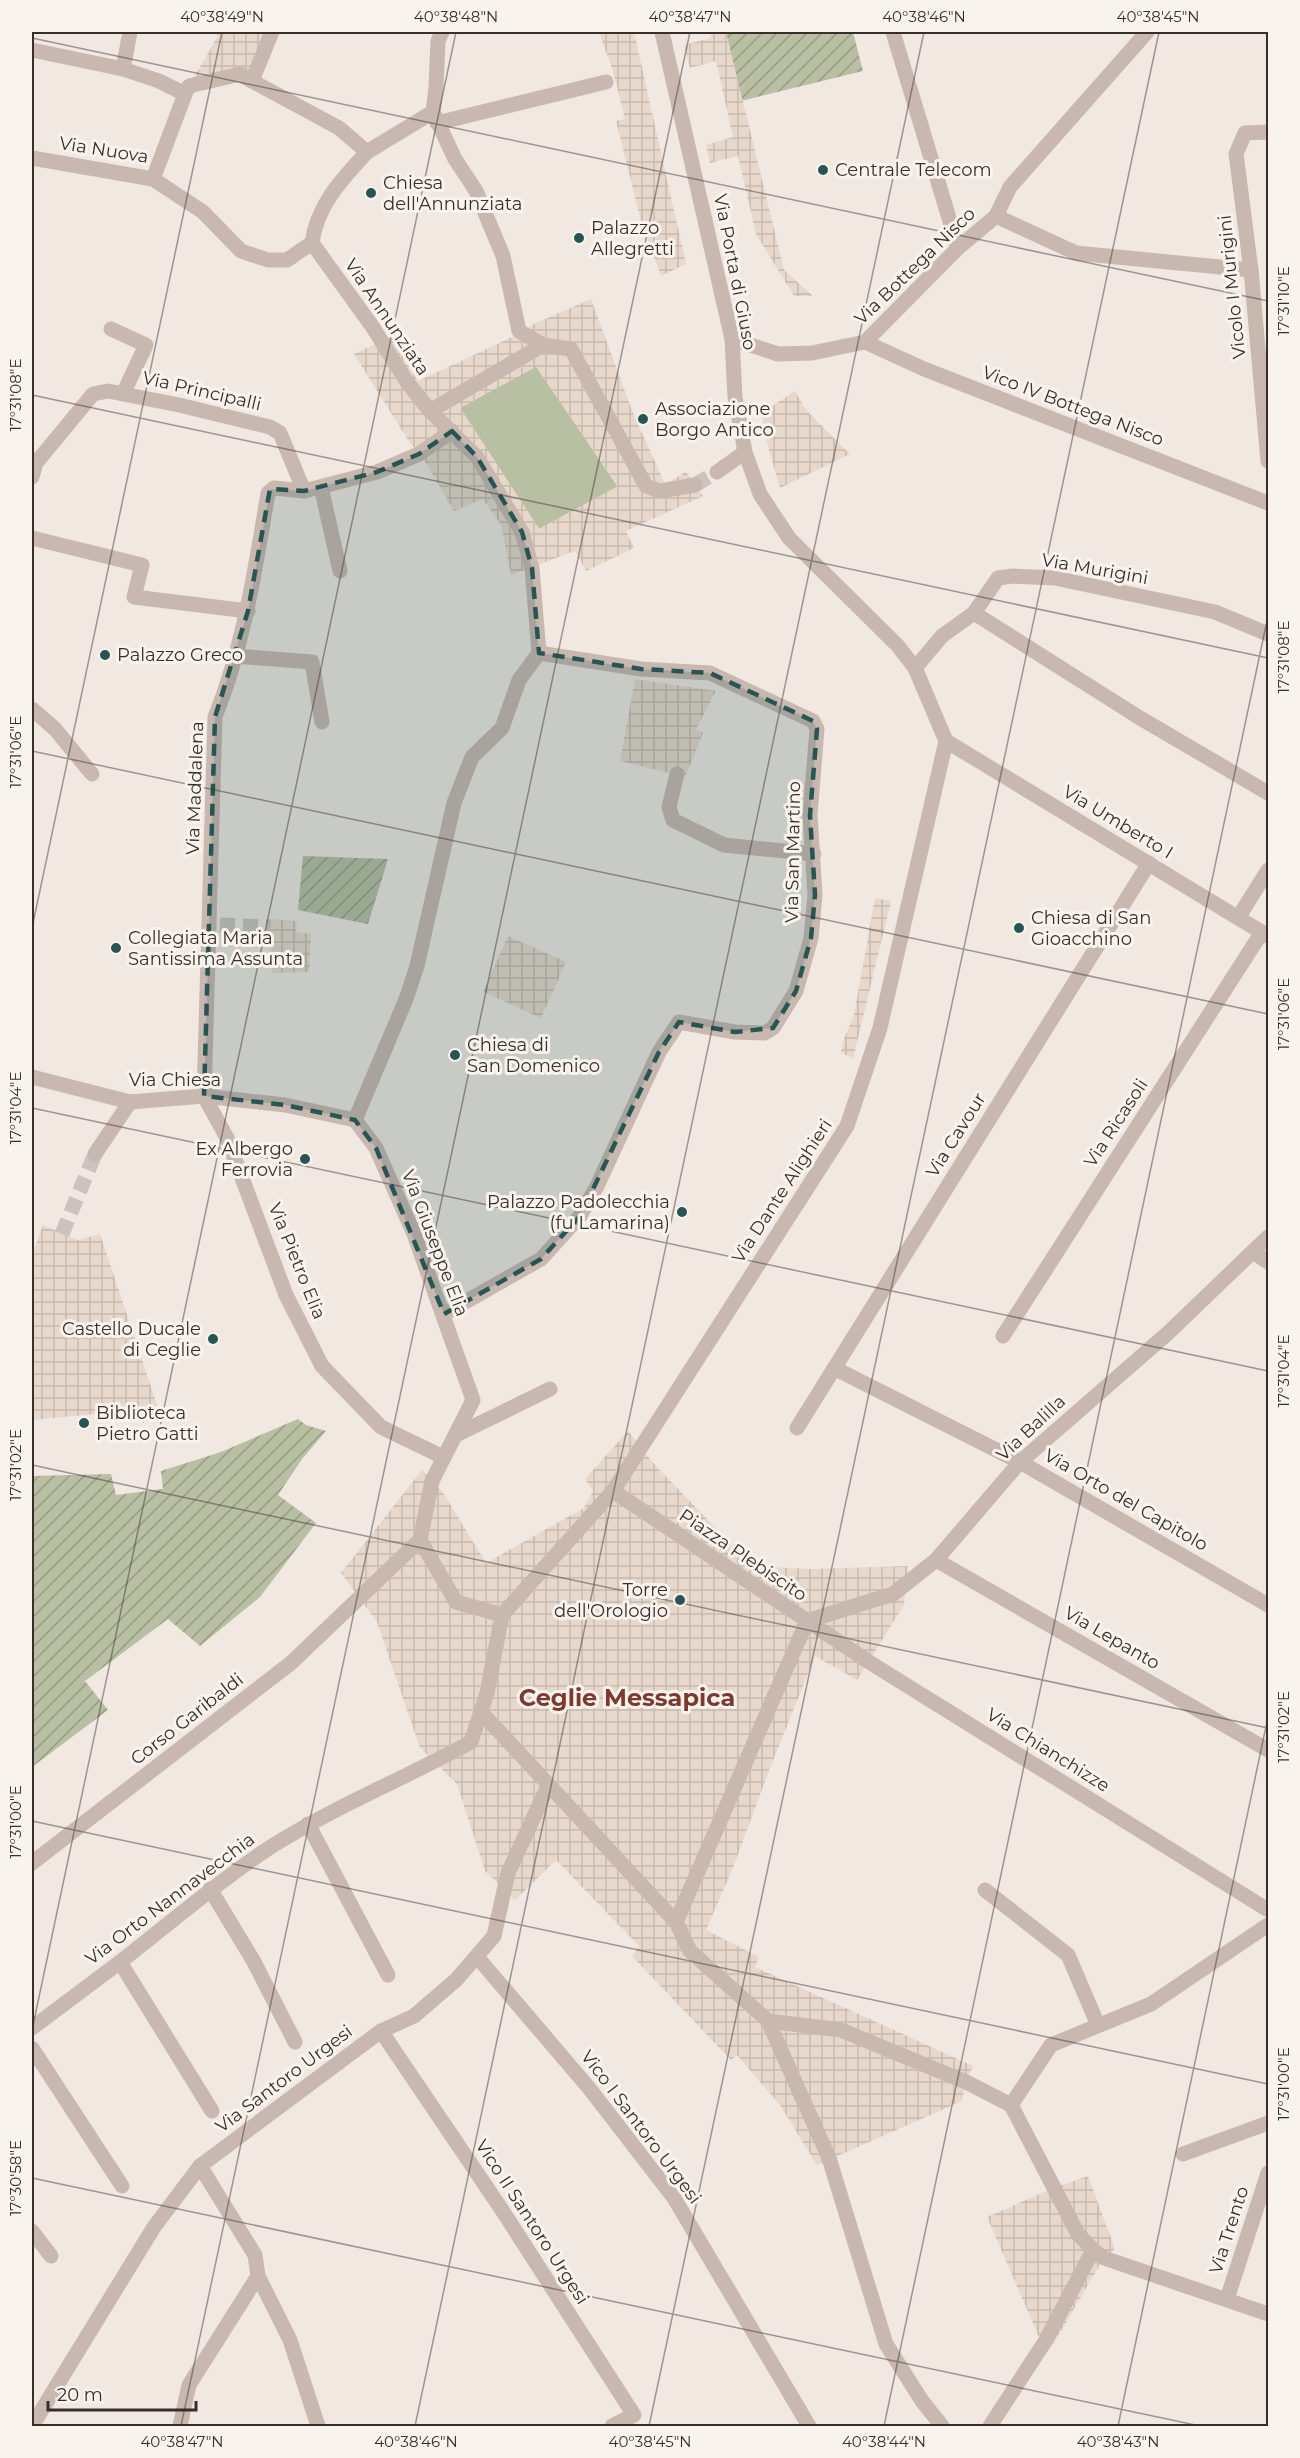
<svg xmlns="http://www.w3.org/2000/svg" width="1300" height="2458" viewBox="0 0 1300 2458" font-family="Montserrat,sans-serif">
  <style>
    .park { fill: #b8bfa3 }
    .garden { fill: url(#garden-furrows) }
    .plaza { fill: url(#plaza-grid); fill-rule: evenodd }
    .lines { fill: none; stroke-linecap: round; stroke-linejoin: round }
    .minor-tunnel { stroke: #ccc3be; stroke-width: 15; stroke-dasharray: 15 8; stroke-linecap: butt }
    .minor { stroke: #c8b8af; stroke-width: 15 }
    .marked { fill: #265553; fill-opacity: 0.2; stroke: #265553; stroke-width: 4.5; stroke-dasharray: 12 8; stroke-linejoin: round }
    .ticks { fill: none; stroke: #382f2c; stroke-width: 1.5; stroke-opacity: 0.45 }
    .poi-dot { fill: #265553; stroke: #f9f3ee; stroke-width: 2 }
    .labels { text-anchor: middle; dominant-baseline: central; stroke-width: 6; stroke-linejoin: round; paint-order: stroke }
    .street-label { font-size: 18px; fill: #382f2c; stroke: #f9f3ee }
    .poi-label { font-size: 18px; fill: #382f2c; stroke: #f9f3ee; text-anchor: start }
    .district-label { font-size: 24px; font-weight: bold; fill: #7e392e; stroke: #f9f3ee }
    .neatline { fill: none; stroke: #382f2c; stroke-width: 2 }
    .ticks-label { font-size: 15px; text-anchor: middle; fill: #382f2c }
  </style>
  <defs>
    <pattern id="garden-furrows" width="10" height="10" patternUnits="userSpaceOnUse" patternTransform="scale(1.5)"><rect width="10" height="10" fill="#b8bfa3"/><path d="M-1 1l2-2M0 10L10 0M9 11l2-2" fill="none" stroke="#979c85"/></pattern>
    <pattern id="plaza-grid" width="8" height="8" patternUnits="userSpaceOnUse" patternTransform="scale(1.5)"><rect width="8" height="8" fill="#e7d8cb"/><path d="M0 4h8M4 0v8" fill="none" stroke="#c7baae"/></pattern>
  </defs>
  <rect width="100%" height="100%" fill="#f1e8e2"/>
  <!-- park -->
  <path class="park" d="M536,366L618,487L539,529L460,408Z"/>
  <!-- garden -->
  <g class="garden">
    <path d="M726,32H853L863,71L741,101Z"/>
    <path d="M303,856L388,859L368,924L298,910Z"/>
    <path d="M298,1419L306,1425L326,1431L302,1459L278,1495L316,1523L260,1597L200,1646L168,1619L85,1681L108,1710L32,1767V1476L111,1474L116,1495L163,1489L161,1471L221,1452Z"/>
  </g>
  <!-- plaza -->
  <g class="plaza">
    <path d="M212,32H267L251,70L189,86L218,36Z"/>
    <path d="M599,32H634L686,264L661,276L641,221L616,121L625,119L613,71Z"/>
    <path d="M710,32H726L784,270L813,296H794L756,234L738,156L710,163L706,145L733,137L716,61L690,68L684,45L711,38Z"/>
    <path d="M591,299L633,413L665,484L686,472L703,496L626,531L634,548L586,571L575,551L511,575L501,525L483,499L454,511L426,463L408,440L354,354L390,337L418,381L508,339L534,324ZM536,367L618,486L539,529L460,408Z"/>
    <path d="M795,391L806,410L850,454L780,488L766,439L762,413Z"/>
    <path d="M635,679L716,691L696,729L703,733L685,777L620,761Z"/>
    <path d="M875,898L891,901L853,1059L841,1052L844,1039L854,1015Z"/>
    <path d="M270,919L297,921L296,932L311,934L309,972L272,973Z"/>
    <path d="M508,936L566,962L541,1018L483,992Z"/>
    <path d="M43,1225L78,1240L100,1234L158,1408L32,1420V1255Z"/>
    <path d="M628,1431L655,1465L752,1566L810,1569L908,1566L904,1605L857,1680L815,1656L768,1773L733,1868L706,1930L759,1957L755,1967L973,2066L966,2082L962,2101L817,2165L780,2105L737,2055L731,2060L632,1956L639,1946L556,1860L515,1900L485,1871L457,1784L420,1748L377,1622L341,1573L422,1470L442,1491L486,1563L584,1508L593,1491L585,1479Z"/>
    <path d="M1088,2176L1115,2249L1104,2258L1093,2276L1053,2345L1039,2337L987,2217L1053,2188Z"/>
  </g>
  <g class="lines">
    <!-- minor-tunnel -->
    <g class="minor-tunnel">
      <path d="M695,485L717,472"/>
      <path d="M220,925L270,927"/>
      <path d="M62,1234L95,1154"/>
    </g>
    <!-- minor -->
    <g class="minor">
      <path d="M442,32L438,41L436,87L433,112L455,159L476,191L503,256L519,331L543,345"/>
      <path d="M662,32L732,339L735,397L745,452L760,494L789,538L898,646L915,668L946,741"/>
      <path d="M893,32L958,248"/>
      <path d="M32,50L123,69L159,81L185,94L189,86L240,74L252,81L272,32"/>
      <path d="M123,69L130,32"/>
      <path d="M252,81L339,128L367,152C342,179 317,205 312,243"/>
      <path d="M437,123L606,82"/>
      <path d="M1268,132L1245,133L1236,154L1251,270L1268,461"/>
      <path d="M367,152L433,112"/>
      <path d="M32,158L153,179L185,94"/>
      <path d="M153,179L203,212L241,251L268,260H287L312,243"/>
      <path d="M996,216L1076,253L1251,270"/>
      <path d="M312,243L372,326L407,382L430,411"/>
      <path d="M111,329L146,345L123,394"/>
      <path d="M732,339L778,354L812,353L865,342L958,248L996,216L1010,187L1147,32"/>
      <path d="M865,342L924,369L1268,503"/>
      <path d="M717,472L745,452"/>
      <path d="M32,477L36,463L93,394L108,391L179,405L270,427L280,433L304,491"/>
      <path d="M321,487L340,571"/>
      <path d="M32,538L142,565L134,597L248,611"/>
      <path d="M974,613L1140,718L1268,793"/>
      <path d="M539,653L532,568L522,532L477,457L430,411L543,345L571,349L646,486L660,491L695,485"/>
      <path d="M235,656L312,662L322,722"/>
      <path d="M915,668L942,636L974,613L998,578L1013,576L1055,578L1215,612L1268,634"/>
      <path d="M32,709L55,729L92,774"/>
      <path d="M946,741L1268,936"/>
      <path d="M677,774L669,807L673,820L724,845L814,854"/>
      <path d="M1238,918L1268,870"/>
      <path d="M32,1077L130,1102L204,1096L285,1105L355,1120"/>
      <path d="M355,1120L406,999L417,966L454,803L472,757L502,728L519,680L539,653"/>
      <path d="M355,1120L376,1148L414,1234L473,1400L432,1481L420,1540"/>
      <path d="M95,1154L130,1102"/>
      <path d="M1253,1252L1268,1262"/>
      <path d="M444,1314L541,1259L580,1216L597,1186L659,1052L679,1022L735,1032L765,1033L773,1028L796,991L811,938L815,895L810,815L817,729L813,721L710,673L641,669L539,653"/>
      <path d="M1003,1336L1262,932"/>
      <path d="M834,1368L1020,1462L1268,1605"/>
      <path d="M797,1428L1149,863"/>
      <path d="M458,1434L550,1389"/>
      <path d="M443,1457L381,1427L322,1366L286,1295L227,1138L204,1096L215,717C244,645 255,570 268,493L274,488L304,491L377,472L419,454L452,431"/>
      <path d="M613,1491L869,1662L1268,1910"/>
      <path d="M420,1540L456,1602L502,1615"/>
      <path d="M936,1560L1268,1750"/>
      <path d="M807,1621L893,1594L936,1560L1020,1462L1168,1333L1268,1237"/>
      <path d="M482,1713L676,1922L690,1951L768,2021L829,2158L886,2344L922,2401L942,2426"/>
      <path d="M308,1824L388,1975"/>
      <path d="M32,1863L291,1663L420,1540"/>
      <path d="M210,1889L253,1960L295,2042"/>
      <path d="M985,1890L1068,1955L1098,2025"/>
      <path d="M676,1922L807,1621"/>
      <path d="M478,1958L589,2088L674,2198L809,2426"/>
      <path d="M120,1962L212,2111"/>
      <path d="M768,2021L841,2030L966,2082L1011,2105"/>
      <path d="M32,2028C61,2006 91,1984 120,1962C169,1924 216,1883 269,1848C333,1807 404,1779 471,1742L487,1693L502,1615L613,1491L847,1126L880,1028L946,741"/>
      <path d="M381,2031L502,2210L634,2415L612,2426"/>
      <path d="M32,2048L122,2186"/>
      <path d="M1011,2105L1078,2234L1093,2250L1104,2258L1268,2314"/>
      <path d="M1011,2105L1051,2045L1151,2004L1268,1925"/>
      <path d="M1183,2154L1268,2123"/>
      <path d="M32,2231L51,2256"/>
      <path d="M258,2276L290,2340L318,2426"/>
      <path d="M1227,2299L1268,2173"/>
      <path d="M32,2426L154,2227L200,2166"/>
      <path d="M180,2426L189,2385L258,2276L255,2255L200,2166L381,2031L414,2016L456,1980L494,1936L508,1873L548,1786"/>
      <path d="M990,2426L1046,2340L1093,2250"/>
    </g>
  </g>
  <!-- marked area -->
  <path class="marked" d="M452,431L477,457L522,532L532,568L539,653L641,669L710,673L813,721L817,729L810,815L815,895L811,938L796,991L773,1028L735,1032L679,1022L659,1052L580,1216L541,1259L444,1314L376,1148L355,1120L285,1105L204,1096L215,717L248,611L270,489L304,491L377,472L419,454Z"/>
  <!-- ticks -->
  <path class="ticks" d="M32,38L1268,301M32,395L1268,658M32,751L1268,1014M32,928L222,32M32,1108L1268,1371M32,1465L1268,1728M32,1821L1268,2084M32,2030L456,32M32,2178L1200,2426M181,2426L690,32M415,2426L924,32M649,2426L1159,32M884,2426L1268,616M1118,2426L1268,1717"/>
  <!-- markers -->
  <g class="poi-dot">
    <circle cx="823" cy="170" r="6"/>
    <circle cx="371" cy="193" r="6"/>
    <circle cx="579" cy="238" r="6"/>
    <circle cx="643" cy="419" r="6"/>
    <circle cx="105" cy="655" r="6"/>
    <circle cx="1019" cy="928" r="6"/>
    <circle cx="116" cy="948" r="6"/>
    <circle cx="455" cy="1055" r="6"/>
    <circle cx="305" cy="1159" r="6"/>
    <circle cx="682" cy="1212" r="6"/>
    <circle cx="213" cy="1339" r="6"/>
    <circle cx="84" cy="1423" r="6"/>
    <circle cx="680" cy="1600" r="6"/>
  </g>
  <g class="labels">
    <!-- street labels -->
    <g class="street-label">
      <text transform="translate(104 150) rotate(9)">Via Nuova</text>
      <text transform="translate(915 266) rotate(-44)">Via Bottega Nisco</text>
      <text transform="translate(735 272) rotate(79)">Via Porta di Giuso</text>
      <text transform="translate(1232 287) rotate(-96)">Vicolo I Murigini</text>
      <text transform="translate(387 317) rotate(56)">Via Annunziata</text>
      <text transform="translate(202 391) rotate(13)">Via Principalli</text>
      <text transform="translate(1073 406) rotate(21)">Vico IV Bottega Nisco</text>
      <text transform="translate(1095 569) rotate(10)">Via Murigini</text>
      <text transform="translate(195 788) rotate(-88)">Via Maddalena</text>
      <text transform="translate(1118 822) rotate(31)">Via Umberto I</text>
      <text transform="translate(793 852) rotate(-89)">Via San Martino</text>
      <text x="175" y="1080">Via Chiesa</text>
      <text transform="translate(1116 1123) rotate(-57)">Via Ricasoli</text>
      <text transform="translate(956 1135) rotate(-58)">Via Cavour</text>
      <text transform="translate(782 1191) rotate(-57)">Via Dante Alighieri</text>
      <text transform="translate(435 1243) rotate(69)">Via Giuseppe Elia</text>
      <text transform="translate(297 1261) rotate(68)">Via Pietro Elia</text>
      <text transform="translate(1031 1428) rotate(-43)">Via Balilla</text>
      <text transform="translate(1126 1500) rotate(30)">Via Orto del Capitolo</text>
      <text transform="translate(743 1555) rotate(34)">Piazza Plebiscito</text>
      <text transform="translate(1112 1638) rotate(30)">Via Lepanto</text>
      <text transform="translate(187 1719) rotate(-38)">Corso Garibaldi</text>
      <text transform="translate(1048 1750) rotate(32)">Via Chianchizze</text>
      <text transform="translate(170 1899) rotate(-37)">Via Orto Nannavecchia</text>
      <text transform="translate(284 2079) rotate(-37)">Via Santoro Urgesi</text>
      <text transform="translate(641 2127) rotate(53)">Vico I Santoro Urgesi</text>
      <text transform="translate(532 2222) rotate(57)">Vico II Santoro Urgesi</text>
      <text transform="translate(1229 2230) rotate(-72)">Via Trento</text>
    </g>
    <!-- poi labels -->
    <g class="poi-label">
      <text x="835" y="170">Centrale Telecom</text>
      <text x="383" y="183">Chiesa<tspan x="383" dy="21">dell'Annunziata</tspan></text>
      <text x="591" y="228">Palazzo<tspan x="591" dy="21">Allegretti</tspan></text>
      <text x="655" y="409">Associazione<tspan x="655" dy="21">Borgo Antico</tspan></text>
      <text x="117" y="655">Palazzo Greco</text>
      <text x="1031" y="918">Chiesa di San<tspan x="1031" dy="21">Gioacchino</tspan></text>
      <text x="128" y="938">Collegiata Maria<tspan x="128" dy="21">Santissima Assunta</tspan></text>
      <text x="467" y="1045">Chiesa di<tspan x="467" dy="21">San Domenico</tspan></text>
      <text x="293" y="1149" text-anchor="end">Ex Albergo<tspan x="293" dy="21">Ferrovia</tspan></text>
      <text x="670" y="1202" text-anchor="end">Palazzo Padolecchia<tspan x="670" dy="21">(fu Lamarina)</tspan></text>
      <text x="201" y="1329" text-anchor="end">Castello Ducale<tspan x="201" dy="21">di Ceglie</tspan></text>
      <text x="96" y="1413">Biblioteca<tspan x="96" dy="21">Pietro Gatti</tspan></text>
      <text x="668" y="1590" text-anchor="end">Torre<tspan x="668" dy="21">dell'Orologio</tspan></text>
    </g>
    <!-- district labels -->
    <g class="district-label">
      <text x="627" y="1697">Ceglie Messapica</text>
    </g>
  </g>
  <!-- border -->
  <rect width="1300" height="2458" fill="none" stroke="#f9f3ee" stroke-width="66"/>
  <!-- scale -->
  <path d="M48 2401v9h148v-9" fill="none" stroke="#382f2c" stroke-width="3"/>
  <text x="57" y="2401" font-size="18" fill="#382f2c" stroke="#f9f3ee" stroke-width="4.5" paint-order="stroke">20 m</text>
  <rect x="33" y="33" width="1234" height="2392" class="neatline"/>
  <g class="ticks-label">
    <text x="222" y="22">40°38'49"N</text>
    <text x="456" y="22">40°38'48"N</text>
    <text x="690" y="22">40°38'47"N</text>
    <text x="924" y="22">40°38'46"N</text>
    <text x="1158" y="22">40°38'45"N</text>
    <text transform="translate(1284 301) rotate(-90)" y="5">17°31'10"E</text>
    <text transform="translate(16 395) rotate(-90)" y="5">17°31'08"E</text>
    <text transform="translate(1284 657) rotate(-90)" y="5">17°31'08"E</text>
    <text transform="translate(16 752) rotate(-90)" y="5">17°31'06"E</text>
    <text transform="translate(1284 1014) rotate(-90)" y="5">17°31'06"E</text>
    <text transform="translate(16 1108) rotate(-90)" y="5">17°31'04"E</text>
    <text transform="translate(1284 1371) rotate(-90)" y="5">17°31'04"E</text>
    <text transform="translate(16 1465) rotate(-90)" y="5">17°31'02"E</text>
    <text transform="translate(1284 1727) rotate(-90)" y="5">17°31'02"E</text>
    <text transform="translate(16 1822) rotate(-90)" y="5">17°31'00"E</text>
    <text transform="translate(1284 2084) rotate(-90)" y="5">17°31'00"E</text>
    <text transform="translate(16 2178) rotate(-90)" y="5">17°30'58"E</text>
    <text x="182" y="2447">40°38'47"N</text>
    <text x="416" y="2447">40°38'46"N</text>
    <text x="650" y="2447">40°38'45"N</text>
    <text x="884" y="2447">40°38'44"N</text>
    <text x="1118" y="2447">40°38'43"N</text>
  </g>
</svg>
